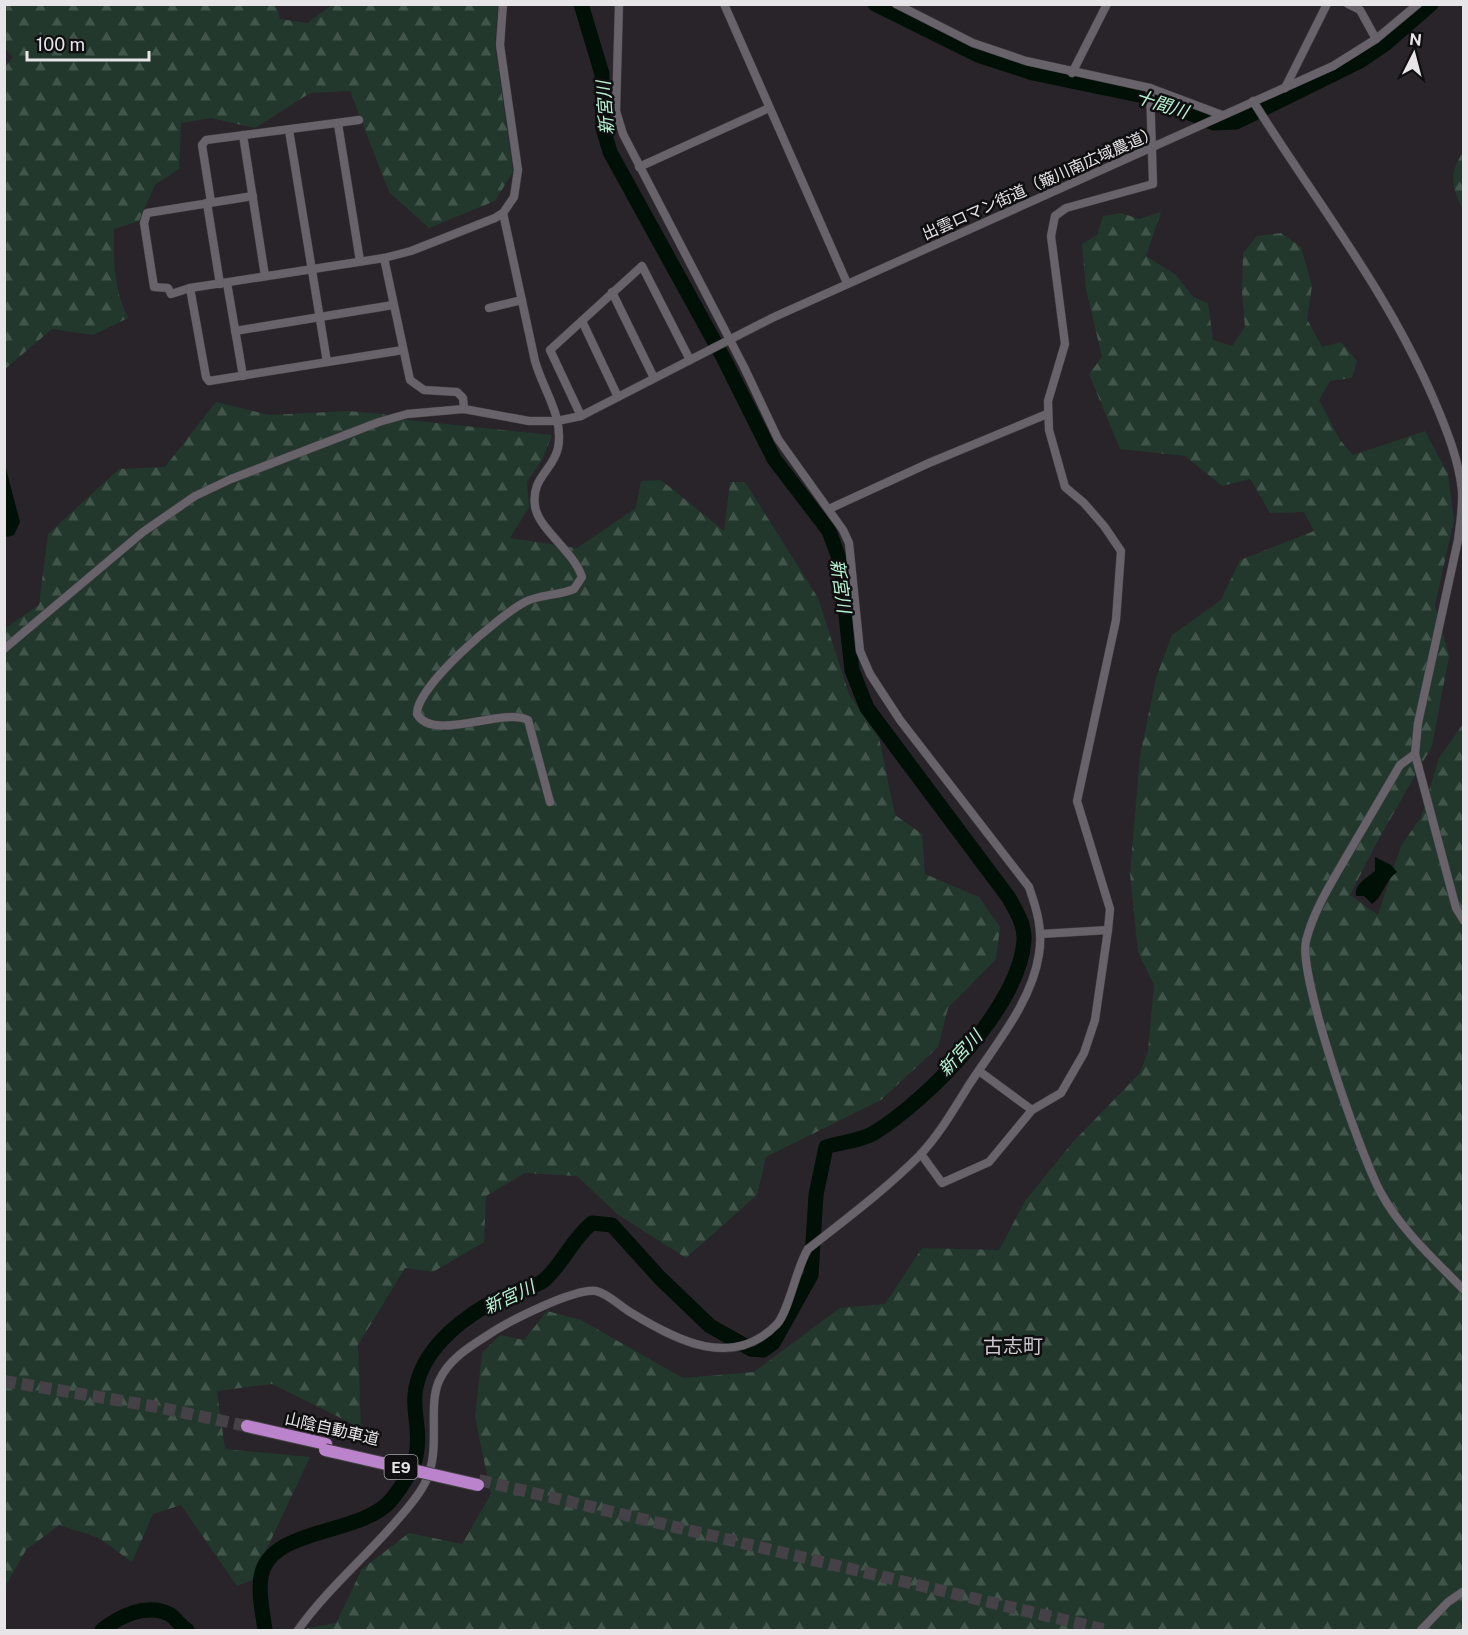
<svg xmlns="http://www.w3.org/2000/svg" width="1468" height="1635" viewBox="0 0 1468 1635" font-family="'Public Sans','Noto Sans JP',sans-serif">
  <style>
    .forest { fill: url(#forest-firs) }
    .water { fill: #001006 }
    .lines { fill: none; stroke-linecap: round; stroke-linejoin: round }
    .river { stroke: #001006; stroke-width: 15 }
    .highway-tunnel { stroke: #454146; stroke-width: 12; stroke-dasharray: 12 6; stroke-linecap: butt }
    .minor-casing { stroke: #444145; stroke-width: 9 }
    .highway-casing { stroke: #444145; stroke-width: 14 }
    .minor { stroke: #68636a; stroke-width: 8 }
    .highway { stroke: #bb83cc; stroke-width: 12 }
    .highway-bridge-casing { stroke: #444145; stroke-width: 14; stroke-linecap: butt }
    .highway-bridge { stroke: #bb83cc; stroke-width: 12 }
    .labels { text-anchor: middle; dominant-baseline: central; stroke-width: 5; stroke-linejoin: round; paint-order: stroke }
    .shield { fill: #0f0e10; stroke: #a6a4a7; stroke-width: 1.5 }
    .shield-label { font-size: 15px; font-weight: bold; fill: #e7e5e8 }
    .street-label { font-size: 16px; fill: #e7e5e8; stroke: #0f0e10 }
    .water-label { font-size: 18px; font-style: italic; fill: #b6f2d0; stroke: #0f0e10 }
    .quarter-label { font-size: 20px; fill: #cdc8cf; stroke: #0f0e10 }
  </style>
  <defs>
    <pattern id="forest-firs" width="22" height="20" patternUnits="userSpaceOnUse" patternTransform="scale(1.5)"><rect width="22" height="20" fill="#22382c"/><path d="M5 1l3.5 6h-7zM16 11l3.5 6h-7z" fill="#42554b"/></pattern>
  </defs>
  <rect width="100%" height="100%" fill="#282429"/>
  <!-- forest -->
  <g class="forest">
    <path d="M5,5H276L280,19L307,23L332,5H498L495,45L513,172L495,201L429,228L389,192L350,91L310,93L255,128L211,118L181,123L179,169L155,185L139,221L114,229C113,260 114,290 128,318L93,335L52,329L5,369L4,68L13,57L5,49Z"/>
    <path d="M1463,152V210C1452,187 1448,175 1463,152Z"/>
    <path d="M1161,212L1146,256L1176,275L1193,297L1208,303L1213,340L1232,346L1245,327L1242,292L1243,253L1257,236L1281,233L1301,247L1312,286L1307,319L1322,347L1341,342L1357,361L1352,378L1330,381L1319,400L1340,440L1353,455L1425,431L1448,474L1454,520L1435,605L1449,656L1432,746L1377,842L1350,895L1378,915L1401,846L1421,817L1439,758L1463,724V1630H306L307,1628L336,1623L362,1569L409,1533L462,1544L491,1494L475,1417L482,1353L500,1335L524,1340L547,1311L581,1320L683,1378L754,1372L840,1308L885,1304L922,1248L999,1250L1025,1201L1073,1142L1140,1073L1148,1051L1154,985L1138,952L1130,874L1140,756L1156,678L1172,635L1221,600L1240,560L1314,531L1304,512L1270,513L1250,479L1222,486L1185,456L1120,449L1089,374L1102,357L1086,289L1082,244L1097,235L1103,216L1121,213L1139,219Z"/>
    <path d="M216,402L269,415L348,411L382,414L408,420L552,435L542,460L527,482L529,507L510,538L577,548L636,508L641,481L661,480L724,531L730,482H745L818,598L849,694L879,738L895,815L922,834L925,874L979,897L1000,927L996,959L948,1008L938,1047L881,1100L766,1157L757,1195L686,1258L617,1214L577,1176L525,1173L486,1196L484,1242L433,1272L405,1268L358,1345L361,1428L272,1384L217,1391L225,1449L310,1457L252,1580L237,1586L181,1505L153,1514L132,1562L99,1538L59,1525L26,1550L5,1587L4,629L39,605L48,534L119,469L165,467Z"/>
  </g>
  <!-- water -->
  <g class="water">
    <path d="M4,461L20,522L14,535L7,537L4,534Z"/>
    <path d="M1375,857L1391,865L1397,872C1384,882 1383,897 1372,904L1364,896H1356C1354,884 1367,878 1375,871Z"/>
  </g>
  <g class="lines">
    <!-- river -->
    <g class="river">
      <path d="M875,4L978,55L1033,73L1153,98L1214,123L1236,122L1360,61L1385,44L1431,4"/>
      <path d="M102,1630C120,1616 146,1603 169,1614C176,1618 180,1626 187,1630"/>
      <path d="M265,1630C263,1614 258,1595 261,1577C269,1526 363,1536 392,1499C400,1489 414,1469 416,1456C423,1421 405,1404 423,1367C439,1334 480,1305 513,1293C523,1289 534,1287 543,1281C562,1266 571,1240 592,1223L612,1225L660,1278L710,1326L751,1349L763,1350L773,1343L811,1275L816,1195L826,1147C841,1142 861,1141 874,1133C928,1100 1020,1006 1024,940C1025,925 1016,911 1009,898L867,708L852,670L840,561L829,531L774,459L724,359L610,152L603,128L602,74L581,4"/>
    </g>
    <!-- highway-tunnel -->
    <g class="highway-tunnel">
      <path d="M4,1381L152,1406L247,1426"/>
      <path d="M479,1480L1106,1630"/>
    </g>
    <defs>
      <g id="minor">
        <path d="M724,4L847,283"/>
        <path d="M896,4L973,43L1026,61L1150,88L1222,115"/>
        <path d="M1348,4L1360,10L1376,39"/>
        <path d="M1072,73L1107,4"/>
        <path d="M1285,88L1327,4"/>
        <path d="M1253,101C1316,202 1387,290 1434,400C1446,428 1459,460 1462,491C1463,507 1460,524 1458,540L1418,723L1415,754L1456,908L1464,921"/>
        <path d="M338,124L360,261"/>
        <path d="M289,130L327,362"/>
        <path d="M243,135L265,276"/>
        <path d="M639,167L769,108"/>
        <path d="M253,196L147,213L144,223L154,287L168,288L171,294L190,288L384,258L411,251L495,218L503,213L514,197L518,170L500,45L503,4"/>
        <path d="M211,202L202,145L206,140L359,120"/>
        <path d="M207,203L220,284"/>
        <path d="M503,213L535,361C543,390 564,416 558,448C553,471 531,477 535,506C538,529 573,550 582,577L574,589C558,596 540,594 525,602C500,615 416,686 417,714C433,743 502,707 528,720L550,802"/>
        <path d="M384,258L410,380L424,390L457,392L463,398L464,409"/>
        <path d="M227,283L243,376"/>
        <path d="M190,288L206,377L209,381L403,350"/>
        <path d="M612,292L654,378"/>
        <path d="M489,308L522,300"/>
        <path d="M582,321L618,397"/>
        <path d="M235,331L393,305"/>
        <path d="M581,416L550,350L642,266L690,360"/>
        <path d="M829,509L929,463L1047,414"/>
        <path d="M4,649L143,532L195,496L231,479L379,422L407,414L464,409L529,421H557L581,416L772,318L1333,66L1376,39L1418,4"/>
        <path d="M1415,754L1400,765C1382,796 1363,828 1345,859C1330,885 1313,912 1306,941C1298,976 1361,1157 1381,1193C1401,1230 1435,1260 1464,1290"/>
        <path d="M1041,934L1108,930"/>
        <path d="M979,1071L1032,1110"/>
        <path d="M921,1154L942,1183L989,1162L1032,1110L1061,1093L1084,1053L1095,1020L1108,930L1110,909L1077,801L1116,620L1121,551L1104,526L1084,503L1065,487L1049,430L1048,401L1065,344L1051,236L1055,216L1066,208L1153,184L1150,88"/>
        <path d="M298,1630C325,1592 361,1561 392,1526C404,1512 417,1499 425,1483C442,1451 427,1407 439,1381C448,1360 469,1347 488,1335C507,1322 574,1288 596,1291C607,1293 620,1306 630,1312C677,1341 733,1370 777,1324C789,1311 796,1268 808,1249C846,1219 885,1190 919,1156C939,1135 954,1109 969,1085C995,1045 1032,1002 1039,954C1043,930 1037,910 1029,887L900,720L870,674L860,651L849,543L843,530L778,439L744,367L623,134L616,111L619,4"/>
        <path d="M1421,1630L1448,1602L1464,1591"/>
      </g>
      <path id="highway" d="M247,1426L326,1444"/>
    </defs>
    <!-- minor casing -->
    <use href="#minor" class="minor-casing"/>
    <!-- highway casing -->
    <use href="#highway" class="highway-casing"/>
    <!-- minor -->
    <use href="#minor" class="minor"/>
    <!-- highway -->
    <use href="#highway" class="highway"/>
    <defs>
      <path id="highway-bridge" d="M325,1450L478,1485"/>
    </defs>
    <!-- highway-bridge casing -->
    <use href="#highway-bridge" class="highway-bridge-casing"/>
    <!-- highway-bridge -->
    <use href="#highway-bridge" class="highway-bridge"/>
  </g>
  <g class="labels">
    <!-- shield labels -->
    <rect class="shield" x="384.5" y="1455" width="33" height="24" rx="4.5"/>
    <g class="shield-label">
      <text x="401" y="1467">E9</text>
    </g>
    <!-- street labels -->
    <g class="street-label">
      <text transform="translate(1040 183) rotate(-24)">出雲ロマン街道（簸川南広域農道）</text>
      <text transform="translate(332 1429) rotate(13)">山陰自動車道</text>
    </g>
    <!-- water labels -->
    <g class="water-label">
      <text transform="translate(1162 104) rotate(18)">十間川</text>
      <text transform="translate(605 108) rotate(-94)">新宮川</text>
      <text transform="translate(841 586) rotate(82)">新宮川</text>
      <text transform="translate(960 1053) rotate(-47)">新宮川</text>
      <text transform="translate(509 1297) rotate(-25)">新宮川</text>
    </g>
    <!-- quarter labels -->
    <g class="quarter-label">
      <text x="1013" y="1346">古志町</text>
    </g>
  </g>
  <!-- border -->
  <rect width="1468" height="1635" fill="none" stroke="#e7e5e8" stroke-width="12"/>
  <!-- north arrow -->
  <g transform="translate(1414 54) rotate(6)" stroke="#0f0e10" stroke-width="4.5" paint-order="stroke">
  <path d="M0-4.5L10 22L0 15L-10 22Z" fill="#e7e5e8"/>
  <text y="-9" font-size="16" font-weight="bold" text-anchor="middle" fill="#e7e5e8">N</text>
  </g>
  <!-- scale -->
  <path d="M27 51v9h122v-9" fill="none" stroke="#e7e5e8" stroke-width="3"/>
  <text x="36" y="51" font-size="18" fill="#e7e5e8" stroke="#0f0e10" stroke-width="4.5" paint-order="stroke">100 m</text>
</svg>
